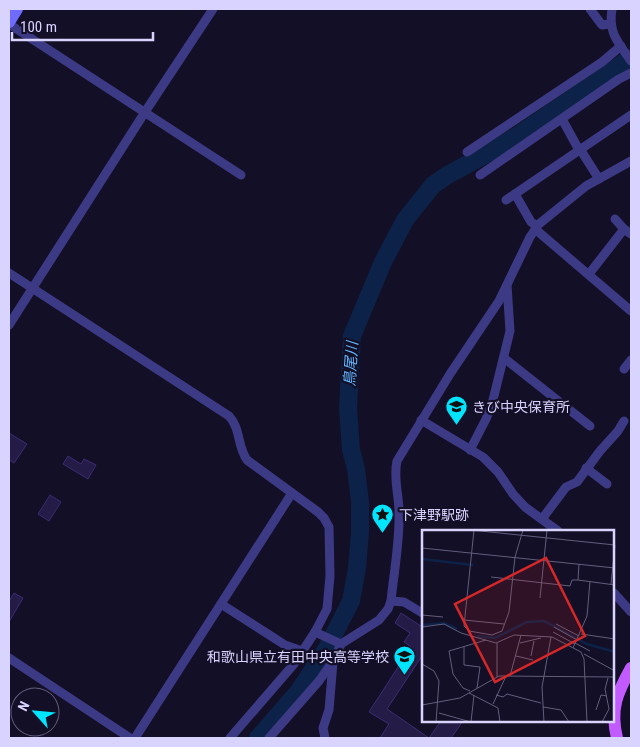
<svg xmlns="http://www.w3.org/2000/svg" width="640" height="747" viewBox="0 0 640 747" font-family="'Roboto Condensed','Noto Sans JP',sans-serif">
  <style>
    .lines { fill: none; stroke-linecap: round; stroke-linejoin: round }
    .river { stroke: #0c2248; stroke-width: 18 }
    .building { fill: #241b47; stroke: #3b2d73 }
    .street { stroke: #3d3a85; stroke-width: 9 }
    .secondary { stroke: #6f6bff; stroke-width: 12 }
    .primary { stroke: #c25bff; stroke-width: 12 }
    .labels { text-anchor: middle; dominant-baseline: central; stroke-width: 4.5; stroke-linejoin: round; paint-order: stroke }
    .poi-label { font-size: 14px; fill: #d9d4ff; stroke: #130f26; text-anchor: start }
    .water-label { font-size: 15px; font-style: italic; fill: #62b6ff; stroke: #130f26 }
    .inset-river { fill: none; stroke: #0c2248; stroke-width: 2.5 }
    .inset-road { fill: none; stroke: #625e7d; stroke-width: 1 }
    .view { fill: #d62828; fill-opacity: 0.15; stroke: #d62828; stroke-width: 2.5 }
    .inset-edge { fill: none; stroke: #d9d4ff; stroke-width: 2.5 }
  </style>
  <rect width="100%" height="100%" fill="#130f26"/>
  <g class="lines">
    <!-- river -->
    <path class="river" d="M258,738L299,691L326,650L351,601L357,568L360,533V502L356,469L351,450L348,408L352,336L383,262L405,220L433,185L446,176L495,149L520,134L631,58"/>
  </g>
  <!-- building -->
  <g class="building">
    <path d="M9,433L27,444L14,463L9,460Z"/>
    <path d="M68,456L81,464L84,459L96,465L88,479L63,464Z"/>
    <path d="M50,495L61,502L49,521L38,514Z"/>
    <path d="M14,593L23,598L9,622V601Z"/>
    <path d="M401,613L424,628V653L387,709L429,738L441,721H463L451,738H380L389,724L369,712L411,647L404,642L410,633L395,623Z"/>
  </g>
  <g class="lines">
    <!-- street -->
    <g class="street">
      <path d="M590,9L602,25L610,24"/>
      <path d="M612,9C608,33 618,42 631,61"/>
      <path d="M9,24L241,175"/>
      <path d="M562,119L579,150"/>
      <path d="M580,149L599,179"/>
      <path d="M467,152L602,62L621,46"/>
      <path d="M480,175L619,79L631,73"/>
      <path d="M515,194L531,222L537,226"/>
      <path d="M506,200L631,115"/>
      <path d="M615,219L624,229L631,234"/>
      <path d="M535,229L631,311"/>
      <path d="M9,273L229,416C241,429 237,446 247,460L318,512L324,518L329,527L330,576L327,609L315,632L294,664L230,738"/>
      <path d="M589,274L624,229"/>
      <path d="M9,325L145,112L213,9"/>
      <path d="M504,358L590,426"/>
      <path d="M624,369L631,360"/>
      <path d="M421,420L483,457L498,472L513,494L525,507L558,531"/>
      <path d="M470,450L486,419L492,404L510,331L507,285"/>
      <path d="M586,468L607,484"/>
      <path d="M542,519L566,487L577,482L600,451L618,431L624,421"/>
      <path d="M614,593L631,612"/>
      <path d="M391,601L404,602L424,614"/>
      <path d="M221,604L285,645L302,651"/>
      <path d="M315,632L341,644"/>
      <path d="M9,658L130,738"/>
      <path d="M135,738L292,493"/>
      <path d="M269,738L319,681L333,661L341,644L379,620L388,609L391,601C394,571 400,541 399,512C399,495 393,478 397,461L450,374L499,301L530,237L539,224L586,186L631,161"/>
      <path d="M325,738L323,728L329,710L333,662"/>
    </g>
    <!-- secondary -->
    <path class="secondary" d="M9,22L17,9"/>
    <!-- primary -->
    <path class="primary" d="M617,738C610,709 617,693 631,668"/>
  </g>
  <!-- icons -->
  <defs>
    <symbol id="school-pin" viewBox="-11 -11 22 30"><path d="M0 17L-7.5 6A9.5 9.5 0 1 1 7.5 6Z" fill="#00e5ff" stroke="#130f26"/><path d="M0-5L7-2L0 1L-7-2ZM-4 1L0 2.5L4 1V4Q0 6-4 4Z" fill="#111"/></symbol>
    <symbol id="sight-pin" viewBox="-11 -11 22 30"><path d="M0 17L-7.5 6A9.5 9.5 0 1 1 7.5 6Z" fill="#00e5ff" stroke="#130f26"/><path d="M0-6L1.8-2.2L6-1.7L2.9 1.2L3.7 5.4L0 3.3L-3.7 5.4L-2.9 1.2L-6-1.7L-1.8-2.2Z" fill="#111"/></symbol>
  </defs>
  <g fill-rule="evenodd">
    <use href="#school-pin" x="444" y="394" width="25" height="34"/>
    <use href="#sight-pin" x="370" y="502" width="25" height="34"/>
    <use href="#school-pin" x="392" y="644" width="25" height="34"/>
  </g>
  <g class="labels">
    <!-- poi labels -->
    <g class="poi-label">
      <text x="472" y="407">きび中央保育所</text>
      <text x="399" y="515">下津野駅跡</text>
      <text x="389" y="657" text-anchor="end">和歌山県立有田中央高等学校</text>
    </g>
    <!-- water labels -->
    <g class="water-label">
      <text transform="translate(351 364) rotate(-86)">鳥尾川</text>
    </g>
  </g>
  <!-- overview -->
  <g transform="translate(422 530)">
    <rect width="192" height="192" fill="#130f26"/>
    <path class="inset-river" d="M0,29L51,35M1,95L22,93L35,99M55,106L73,108L105,92L122,91L165,114L193,122"/>
    <path class="inset-road" d="M49,0L193,15M52,0L42,96L47,101L70,105L80,101L87,82L93,27L101,0M0,18L193,38M157,34L156,50L193,55M69,47L148,56L150,50H156M189,54L193,15M118,68L125,0M0,85L21,87M42,90L82,94M134,94L157,106M0,97L22,94L39,103L74,113L92,105L130,107L159,122L162,129L165,192M132,97L155,110M131,102L153,114M159,104L193,109M98,113L119,108M153,113L168,121M42,117V135L58,137L55,158M151,118L165,86L168,51M162,124L193,141M94,126L111,130M109,126L112,111M0,134L12,141L17,151L14,192M88,146L99,105M75,147V113M48,161L41,158L31,144L27,121L64,110M47,163L76,178L78,192M74,165L81,167L85,164L119,173M71,174L84,146M0,175L38,168L77,146L193,147M121,177L139,180L147,192M174,180L179,165L185,166M17,183L49,192M49,192L52,165M122,192L120,157L129,107M180,192L187,179L183,159L186,148"/>
    <path class="view" d="M124,28L163,106L73,152L33,74Z"/>
    <rect width="192" height="192" class="inset-edge"/>
  </g>
  <!-- border -->
  <rect width="640" height="747" fill="none" stroke="#d9d4ff" stroke-width="20"/>
  <!-- north arrow -->
  <g transform="translate(35 712) rotate(297)"><circle r="24" fill="#130f26" stroke="#625e7d"/>
  <path d="M0-4L9 19L0 12L-9 19Z" fill="#00e5ff"/>
  <text y="-8" font-size="14" font-weight="bold" text-anchor="middle" fill="#d9d4ff">N</text>
  </g>
  <!-- scale -->
  <path d="M12 32v8h141v-8" fill="none" stroke="#d9d4ff" stroke-width="2.5"/>
  <text x="20" y="32" font-size="15" fill="#d9d4ff" stroke="#130f26" stroke-width="4" paint-order="stroke">100 m</text>
</svg>
